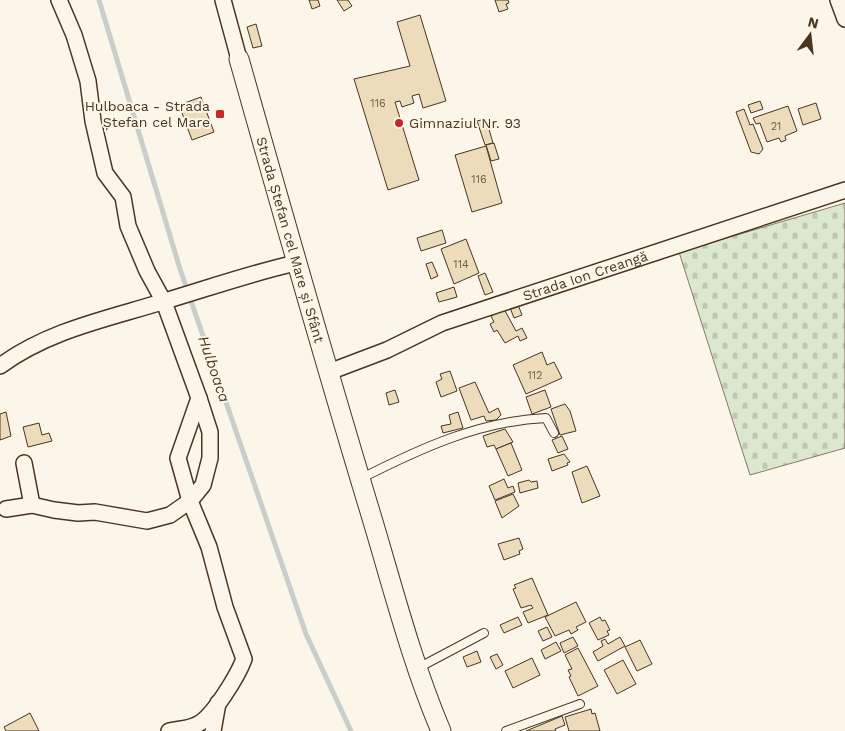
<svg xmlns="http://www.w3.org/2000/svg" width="845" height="731" viewBox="0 0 845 731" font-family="'Work Sans',sans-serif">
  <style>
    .cemetery { fill: url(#cemetery-stones); stroke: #887966 }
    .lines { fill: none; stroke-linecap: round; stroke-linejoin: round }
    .stream { stroke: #c9cecd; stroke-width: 5 }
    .building { fill: #ecdcbc; stroke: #4a3520 }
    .service-casing { stroke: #4a3520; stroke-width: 10 }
    .minor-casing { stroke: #4a3520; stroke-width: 18 }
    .tertiary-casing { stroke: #4a3520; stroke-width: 21 }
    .service { stroke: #fbf6e9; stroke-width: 8 }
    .minor { stroke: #fbf6e9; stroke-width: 15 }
    .tertiary { stroke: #fbf6e9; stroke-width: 19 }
    .poi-dot { fill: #c62828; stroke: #fbf6e9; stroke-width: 2 }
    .labels { text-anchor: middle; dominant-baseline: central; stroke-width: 4; stroke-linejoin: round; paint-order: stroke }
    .number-label { font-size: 11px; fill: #725f47 }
    .poi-label { font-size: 14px; fill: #4a3520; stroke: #fbf6e9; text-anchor: end }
    .street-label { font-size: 14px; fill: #4a3520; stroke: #fbf6e9 }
    .water-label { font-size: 15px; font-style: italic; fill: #4a3520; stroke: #fbf6e9 }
  </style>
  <defs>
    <pattern id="cemetery-stones" width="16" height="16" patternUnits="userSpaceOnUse" patternTransform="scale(1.25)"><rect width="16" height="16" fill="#dce7d0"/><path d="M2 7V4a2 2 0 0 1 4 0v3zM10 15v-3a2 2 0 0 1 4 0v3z" fill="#bec7b2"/></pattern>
  </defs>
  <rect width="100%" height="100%" fill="#fbf6e9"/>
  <!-- cemetery -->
  <path class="cemetery" d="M845,203V448L750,475L679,252Z"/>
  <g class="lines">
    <!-- stream -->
    <path class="stream" d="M99,0L180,269L306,634L351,731"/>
  </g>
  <!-- building -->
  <g class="building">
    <path d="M309,0H318L320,6L312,9Z"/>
    <path d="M337,0H348L352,6L344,11Z"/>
    <path d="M495,0H508L509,3L506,4L508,9L499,12Z"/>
    <path d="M420,15L446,101L423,108L419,94L412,96L414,103L402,107L400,101L395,102L419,180L388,190L354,79L410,66L397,22Z"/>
    <path d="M256,24L262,46L253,48L247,27Z"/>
    <path d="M201,97L214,132L192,140L179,105Z"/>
    <path d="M760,101L763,109L751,113L748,105Z"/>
    <path d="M816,103L821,119L803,125L798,109Z"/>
    <path d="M788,106L797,131L785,136L786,140L781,142L779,138L767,142L760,123L756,124L753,118Z"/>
    <path d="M744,109L750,125L753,124L763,149L759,154L751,152L736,112Z"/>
    <path d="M486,119L493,143L485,145L477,121Z"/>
    <path d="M494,143L499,159L491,161L486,145Z"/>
    <path d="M486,146L502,203L472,212L455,155Z"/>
    <path d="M442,230L446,243L421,251L417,238Z"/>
    <path d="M466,239L479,273L454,284L441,249Z"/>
    <path d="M432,262L438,276L431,279L426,264Z"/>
    <path d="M485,273L493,292L485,295L478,276Z"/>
    <path d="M454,287L457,297L439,302L436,293Z"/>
    <path d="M517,302L522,315L514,318L509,305Z"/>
    <path d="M504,309L516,331L522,328L527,338L520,341L518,336L505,343L497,330L494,332L490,324L494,322L491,316Z"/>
    <path d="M542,352L547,365L554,362L562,378L526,394L513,365Z"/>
    <path d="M450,371L457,391L441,397L436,382L442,379L440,374Z"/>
    <path d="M475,382L489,413L498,408L501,415L496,420L486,421L484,416L471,420L459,388Z"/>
    <path d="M395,390L399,402L389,405L386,393Z"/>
    <path d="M545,390L551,407L532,414L526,397Z"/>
    <path d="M565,404L570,411L576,431L560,435L551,409Z"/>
    <path d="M6,412L11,436L0,440V414Z"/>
    <path d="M458,412L463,428L443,433L441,426L451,424L449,415Z"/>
    <path d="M39,423L42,435L49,433L52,441L28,447L23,427Z"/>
    <path d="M505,429L513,442L496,449L494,445L487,447L483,436Z"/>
    <path d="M562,436L568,449L558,453L552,440Z"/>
    <path d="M511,443L522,470L508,476L496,449Z"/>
    <path d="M564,454L570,462L567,463L568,465L552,471L548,459Z"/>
    <path d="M587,466L600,496L582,503L572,472Z"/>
    <path d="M504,479L508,488L513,486L515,492L495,500L489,486Z"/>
    <path d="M529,480L531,482L537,481L538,488L520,493L518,483Z"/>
    <path d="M513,494L519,506L502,518L495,501Z"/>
    <path d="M519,538L523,549L519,551L520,554L504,560L498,544Z"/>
    <path d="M532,578L548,615L528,623L523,612L533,608L531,605L521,608L513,589L516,588L514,585Z"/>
    <path d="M576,602L586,622L576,627L578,630L571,634L569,630L555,636L545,617Z"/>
    <path d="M518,617L522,625L504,633L500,625Z"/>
    <path d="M600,617L602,621L605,620L610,630L607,631L609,635L598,640L589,623Z"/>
    <path d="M547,627L552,637L543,641L538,631Z"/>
    <path d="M573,637L578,646L564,653L560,643Z"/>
    <path d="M620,637L625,646L598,661L593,652L603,646L601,641L605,639L608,644Z"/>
    <path d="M640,640L652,664L637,671L625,647Z"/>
    <path d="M556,642L561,651L545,659L541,650Z"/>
    <path d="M578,648L598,686L578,696L569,677L571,676L568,670L572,669L565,655Z"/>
    <path d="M477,651L481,662L467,667L463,657Z"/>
    <path d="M497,654L503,665L496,669L490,657Z"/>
    <path d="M532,658L540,675L513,688L505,671Z"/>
    <path d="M623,660L636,684L617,694L604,670Z"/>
    <path d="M591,709L592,714L595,713L600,731H569L565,717Z"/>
    <path d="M30,713L39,731H6L4,727Z"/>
    <path d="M562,716L565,725L555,729L556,731H526Z"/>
  </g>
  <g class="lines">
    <defs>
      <g id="service">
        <path d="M360,479C419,449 479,421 546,418L554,433"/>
        <path d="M418,668L484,633"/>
        <path d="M506,731L580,704"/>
      </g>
      <g id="minor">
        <path d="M59,0L74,35L88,81L93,121L105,173L123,197L128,226L147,271L164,302L199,398L178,458L190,501L209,547L225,607L244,659C238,675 212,719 196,725C188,729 178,729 169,731"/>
        <path d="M223,0L239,59"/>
        <path d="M838,0L845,19"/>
        <path d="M0,366C49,330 107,319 165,301C209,288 251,273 296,263"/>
        <path id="s1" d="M329,372L387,350L442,323L845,190"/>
        <path d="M24,463L32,505"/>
        <path d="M6,509L32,505L54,510L78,513L95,512L147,521L170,515L190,501L203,485L210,458V432L199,398"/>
        <path d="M213,731L218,703"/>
      </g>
      <g id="tertiary">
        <path id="s2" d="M239,59C281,208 323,356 368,505C391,580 410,658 441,731"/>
      </g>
    </defs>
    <!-- service casing -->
    <use href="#service" class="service-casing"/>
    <!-- minor casing -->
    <use href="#minor" class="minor-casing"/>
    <!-- tertiary casing -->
    <use href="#tertiary" class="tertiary-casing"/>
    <!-- service -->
    <use href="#service" class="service"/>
    <!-- minor -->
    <use href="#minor" class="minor"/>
    <!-- tertiary -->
    <use href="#tertiary" class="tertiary"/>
  </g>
  <!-- markers -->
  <g class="poi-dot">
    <rect x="215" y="109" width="10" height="10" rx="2.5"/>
    <circle cx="399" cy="123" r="5"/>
  </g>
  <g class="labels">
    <!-- number labels -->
    <g class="number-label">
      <text x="378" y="103">116</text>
      <text x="776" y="126">21</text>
      <text x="479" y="179">116</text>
      <text x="461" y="264">114</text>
      <text x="535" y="375">112</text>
    </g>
    <!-- poi labels -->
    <g class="poi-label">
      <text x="210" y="106">Hulboaca - Strada<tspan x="210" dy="16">Ștefan cel Mare</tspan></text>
      <text x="409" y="123" text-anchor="start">Gimnaziul Nr. 93</text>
    </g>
    <!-- street labels -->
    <g class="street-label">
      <text stroke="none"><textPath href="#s2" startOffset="188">Strada Ștefan cel Mare și Sfânt</textPath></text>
      <text stroke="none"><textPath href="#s1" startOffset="274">Strada Ion Creangă</textPath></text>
    </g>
    <!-- water labels -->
    <g class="water-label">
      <text transform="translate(214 369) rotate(71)">Hulboaca</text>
    </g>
  </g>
  <!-- north arrow -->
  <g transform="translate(810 35) rotate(15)" stroke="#fbf6e9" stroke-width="4" paint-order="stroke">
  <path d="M0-4L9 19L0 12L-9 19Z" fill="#4a3520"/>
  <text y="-8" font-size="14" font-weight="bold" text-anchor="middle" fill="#4a3520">N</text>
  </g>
</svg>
